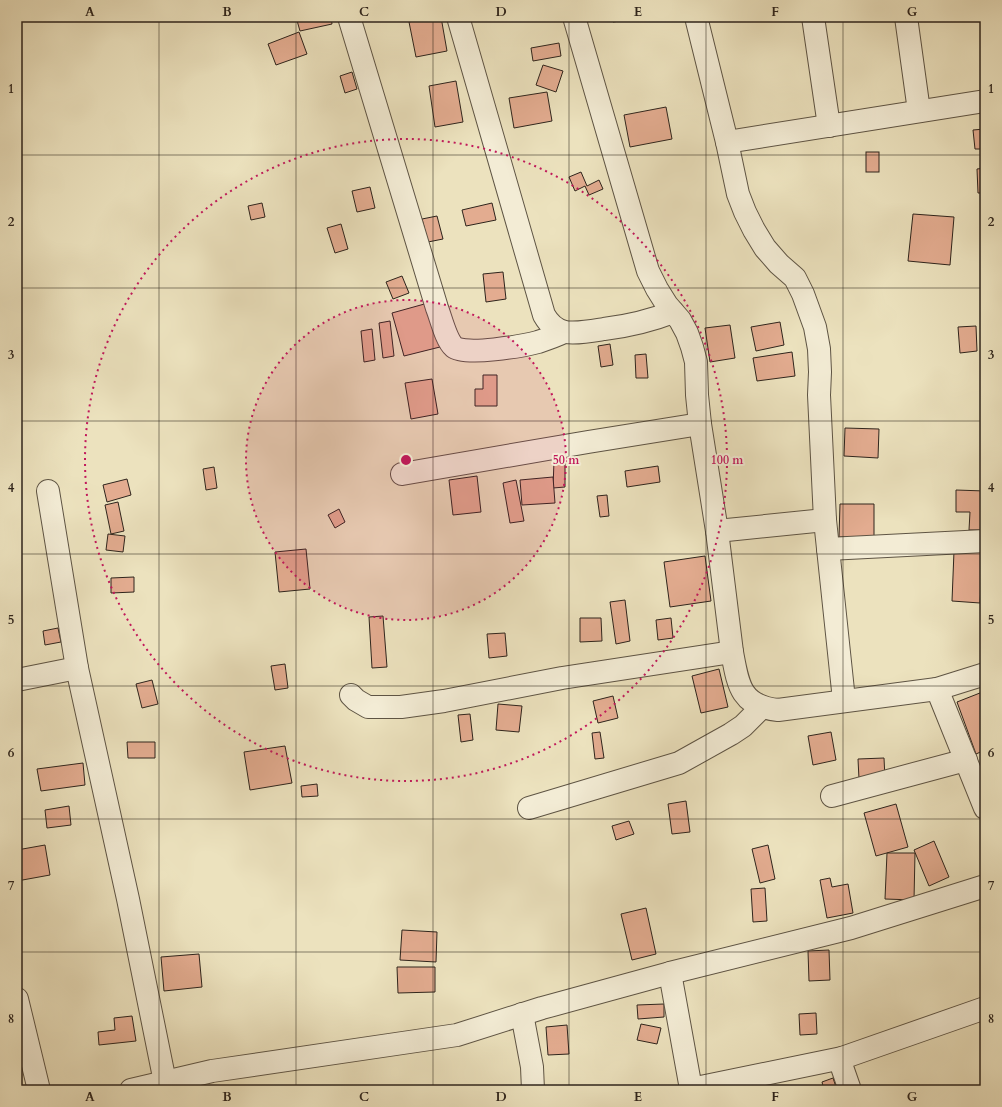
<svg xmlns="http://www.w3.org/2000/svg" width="1002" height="1107" viewBox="0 0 1002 1107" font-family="Cardo,serif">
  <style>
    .building { fill: #e3ac90; stroke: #2e241c }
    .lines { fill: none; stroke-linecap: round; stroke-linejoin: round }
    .minor-casing { stroke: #5e5444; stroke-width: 24 }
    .minor { stroke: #f3ecd5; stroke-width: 22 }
    .grid { fill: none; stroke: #2e241c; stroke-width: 1; stroke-opacity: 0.55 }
    .ring { fill: none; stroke: #c2185b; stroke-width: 2; stroke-dasharray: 2 4 }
    .centre { fill: #c2185b; stroke: #f3ecd5; stroke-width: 2 }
    .ring-label { font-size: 12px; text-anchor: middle; font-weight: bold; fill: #c2185b; stroke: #f3ecd5; stroke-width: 4; stroke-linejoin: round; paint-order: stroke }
    .neatline { fill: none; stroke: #2e241c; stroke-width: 1.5 }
    .grid-label { font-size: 13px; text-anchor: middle; font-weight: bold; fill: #2e241c }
  </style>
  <rect width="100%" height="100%" fill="#ece2be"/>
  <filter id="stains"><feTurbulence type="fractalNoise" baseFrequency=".005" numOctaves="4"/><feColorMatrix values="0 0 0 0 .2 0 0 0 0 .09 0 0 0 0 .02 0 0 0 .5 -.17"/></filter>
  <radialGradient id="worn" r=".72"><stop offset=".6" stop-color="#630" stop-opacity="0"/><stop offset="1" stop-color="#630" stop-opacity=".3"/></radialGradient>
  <!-- building -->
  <g class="building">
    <path d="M296,17H331L332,24L300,31Z"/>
    <path d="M431,17H441L447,51L416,57L409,22Z"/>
    <path d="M612,17H633V19L613,22Z"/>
    <path d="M299,32L307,54L276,65L268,44Z"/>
    <path d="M559,43L561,56L533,61L531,48Z"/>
    <path d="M543,65L563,71L556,92L536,85Z"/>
    <path d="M352,72L357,89L345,93L340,76Z"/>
    <path d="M456,81L463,122L435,127L429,86Z"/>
    <path d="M547,92L552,121L514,128L509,98Z"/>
    <path d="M666,107L672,139L630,147L624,115Z"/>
    <path d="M985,129V149H975L973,130Z"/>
    <rect x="866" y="152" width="13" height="20"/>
    <path d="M985,168V193H978L977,169Z"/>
    <path d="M581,172L587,186L599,180L603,189L589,195L585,186L575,191L569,177Z"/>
    <path d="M370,187L375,208L357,212L352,191Z"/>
    <path d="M262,203L265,217L251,220L248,206Z"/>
    <path d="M492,203L496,220L466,226L462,210Z"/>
    <path d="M913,214L954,217L950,265L908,261Z"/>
    <path d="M437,216L443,239L428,242L422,219Z"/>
    <path d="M341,224L348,249L335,253L327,228Z"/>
    <path d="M503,272L506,299L486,302L483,274Z"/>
    <path d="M402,276L409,293L393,299L386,282Z"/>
    <path d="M428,303L440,347L404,356L392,313Z"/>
    <path d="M390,321L394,356L383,358L379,323Z"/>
    <path d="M780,322L784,345L756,351L751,327Z"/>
    <path d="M730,325L735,358L710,362L705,328Z"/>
    <path d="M976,326L977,351L960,353L958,327Z"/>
    <path d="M372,329L375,360L364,362L361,331Z"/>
    <path d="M610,344L613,365L601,367L598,346Z"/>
    <path d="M792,352L795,376L757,381L753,358Z"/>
    <path d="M646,354L648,378H636L635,355Z"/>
    <path d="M483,375H497V406H475V389H483Z"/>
    <path d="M432,379L438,414L411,419L405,383Z"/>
    <path d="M845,428L879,429L878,458L844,456Z"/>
    <path d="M554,461H565V487L553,488Z"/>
    <path d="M658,466L660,482L627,487L625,471Z"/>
    <path d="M214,467L217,488L206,490L203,469Z"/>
    <path d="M477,476L481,512L453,515L449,480Z"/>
    <path d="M553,477L555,503L522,505L520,480Z"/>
    <path d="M127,479L131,495L107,502L103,485Z"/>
    <path d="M516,480L524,521L510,523L503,483Z"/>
    <path d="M956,490L985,491V530H969L970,512H956Z"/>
    <path d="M607,495L609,516L600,517L597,496Z"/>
    <path d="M118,502L124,531L111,534L105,505Z"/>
    <path d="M840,504H874V537H839Z"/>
    <path d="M339,509L345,522L335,528L328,515Z"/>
    <path d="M108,534L125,536L123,552L106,550Z"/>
    <path d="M306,549L310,589L279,592L275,552Z"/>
    <path d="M954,551L983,552L980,603L952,601Z"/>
    <path d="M705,556L711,601L670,607L664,562Z"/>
    <path d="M134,577V592L111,593V578Z"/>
    <path d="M625,600L630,641L616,644L610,602Z"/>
    <path d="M383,616L387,667L372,668L369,617Z"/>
    <path d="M580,618H601L602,641L580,642Z"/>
    <path d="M671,618L673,638L658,640L656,620Z"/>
    <path d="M58,628L61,642L45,645L43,631Z"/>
    <path d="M505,633L507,656L489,658L487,634Z"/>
    <path d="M285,664L288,688L275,690L271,666Z"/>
    <path d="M719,669L728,707L701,713L692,676Z"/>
    <path d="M152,680L158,704L142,708L136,684Z"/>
    <path d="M985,691V750L976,754L957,702Z"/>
    <path d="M613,696L618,718L598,723L593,701Z"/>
    <path d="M498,704L522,706L519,732L496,730Z"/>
    <path d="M470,714L473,740L461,742L458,715Z"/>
    <path d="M600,732L604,758L595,759L592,733Z"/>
    <path d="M831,732L836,760L813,765L808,736Z"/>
    <path d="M127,742H155V758H128Z"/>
    <path d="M285,746L292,783L250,790L244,752Z"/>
    <path d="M884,758L885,778L859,779L858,759Z"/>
    <path d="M83,763L85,785L41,791L37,769Z"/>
    <path d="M317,784L318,796L302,797L301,786Z"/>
    <path d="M686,801L690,832L672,834L668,804Z"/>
    <path d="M896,804L908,847L876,856L864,813Z"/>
    <path d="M69,806L71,825L47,828L45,810Z"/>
    <path d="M629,821L634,834L616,840L612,826Z"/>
    <path d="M934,841L949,877L929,886L914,850Z"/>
    <path d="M45,845L50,875L17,881V850Z"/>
    <path d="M768,845L775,879L760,883L752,849Z"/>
    <path d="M887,853H915L914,900L885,899Z"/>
    <path d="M830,878L832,887L848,884L853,913L827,918L820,880Z"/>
    <path d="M765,888L767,921L753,922L751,889Z"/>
    <path d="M646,908L656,954L632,960L621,914Z"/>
    <path d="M402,930L437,932L436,962L400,960Z"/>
    <path d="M829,950L830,980L809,981L808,951Z"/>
    <path d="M199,954L202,987L164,991L161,957Z"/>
    <path d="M397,967H435V992L398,993Z"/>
    <path d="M664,1004V1017L638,1019L637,1005Z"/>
    <path d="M816,1013L817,1034L800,1035L799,1014Z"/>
    <path d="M132,1016L136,1041L99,1045L98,1032L115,1030L114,1018Z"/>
    <path d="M641,1024L661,1028L657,1044L637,1040Z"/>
    <path d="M567,1025L569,1054L548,1055L546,1027Z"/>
    <path d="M833,1078L837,1090H824L822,1082Z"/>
  </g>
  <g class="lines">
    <defs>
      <g id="minor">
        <path d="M349,17L437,308C441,318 446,340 454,347C465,356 523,346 538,342C547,339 556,336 564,332"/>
        <path d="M458,17L544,315C548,322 555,330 565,332C577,334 592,331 604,329C629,326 650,321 673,312"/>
        <path d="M574,17L648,271L657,289L667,305L680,320L687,333L692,347L696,362L697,395L700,424L717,531L732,652C738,684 740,706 778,710L937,689L985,674"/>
        <path d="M696,17L727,142L738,194L745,212L754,230L765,248L779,264L795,278L803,294L815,327L819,349L820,372L819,395L825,520L844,700"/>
        <path d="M813,17L829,126"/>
        <path d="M906,17L919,111"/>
        <path d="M727,142L985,101"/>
        <path d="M402,474L588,442L700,424"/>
        <path d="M48,491L77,668L128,899L165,1082"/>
        <path d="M717,531L825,520"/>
        <path d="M828,549L985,541"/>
        <path d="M17,680L77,668"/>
        <path d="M937,689L985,808"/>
        <path d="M351,695L356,700L368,707H401L444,701L562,678L732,652"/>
        <path d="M832,796L966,760"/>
        <path d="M529,808L679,763L731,734L743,726L762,707"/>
        <path d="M670,973L691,1089L842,1058L985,1008"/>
        <path d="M17,999L39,1090"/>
        <path d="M522,1014L532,1067L533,1090"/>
        <path d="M842,1058V1067L850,1090"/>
        <path d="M131,1090L212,1071L457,1035L542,1008L670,973L851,928L985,886"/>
      </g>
    </defs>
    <!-- minor casing -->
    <use href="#minor" class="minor-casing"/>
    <!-- minor -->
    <use href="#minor" class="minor"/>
  </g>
  <!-- grid -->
  <path class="grid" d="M159,17V1090M296,17V1090M433,17V1090M569,17V1090M706,17V1090M843,17V1090M17,155H985M17,288H985M17,421H985M17,554H985M17,686H985M17,819H985M17,952H985"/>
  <!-- distance rings -->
  <circle cx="406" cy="460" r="160" fill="#c2185b" fill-opacity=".12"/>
  <g class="ring">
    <circle cx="406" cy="460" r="160"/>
    <circle cx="406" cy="460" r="321"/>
  </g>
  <circle cx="406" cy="460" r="6" class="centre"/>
  <g class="ring-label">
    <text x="566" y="464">50 m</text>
    <text x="727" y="464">100 m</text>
  </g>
  <!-- margin -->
  <rect width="1002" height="1107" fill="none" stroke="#ece2be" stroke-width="44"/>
  <rect x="22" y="22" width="958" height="1063" class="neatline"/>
  <g class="grid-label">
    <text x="90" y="16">A</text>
    <text x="227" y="16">B</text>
    <text x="364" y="16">C</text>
    <text x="501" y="16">D</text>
    <text x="638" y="16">E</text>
    <text x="775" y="16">F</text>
    <text x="912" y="16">G</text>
    <text x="11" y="93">1</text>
    <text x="991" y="93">1</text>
    <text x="11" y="226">2</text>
    <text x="991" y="226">2</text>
    <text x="11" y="359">3</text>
    <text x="991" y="359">3</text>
    <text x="11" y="492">4</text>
    <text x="991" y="492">4</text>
    <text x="11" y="624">5</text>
    <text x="991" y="624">5</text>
    <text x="11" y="757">6</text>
    <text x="991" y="757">6</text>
    <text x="11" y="890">7</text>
    <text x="991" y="890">7</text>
    <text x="11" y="1023">8</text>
    <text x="991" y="1023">8</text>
    <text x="90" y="1101">A</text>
    <text x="227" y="1101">B</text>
    <text x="364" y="1101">C</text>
    <text x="501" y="1101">D</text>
    <text x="638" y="1101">E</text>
    <text x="775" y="1101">F</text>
    <text x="912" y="1101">G</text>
  </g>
  <rect width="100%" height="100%" filter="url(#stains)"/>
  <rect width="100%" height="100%" fill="url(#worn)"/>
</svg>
